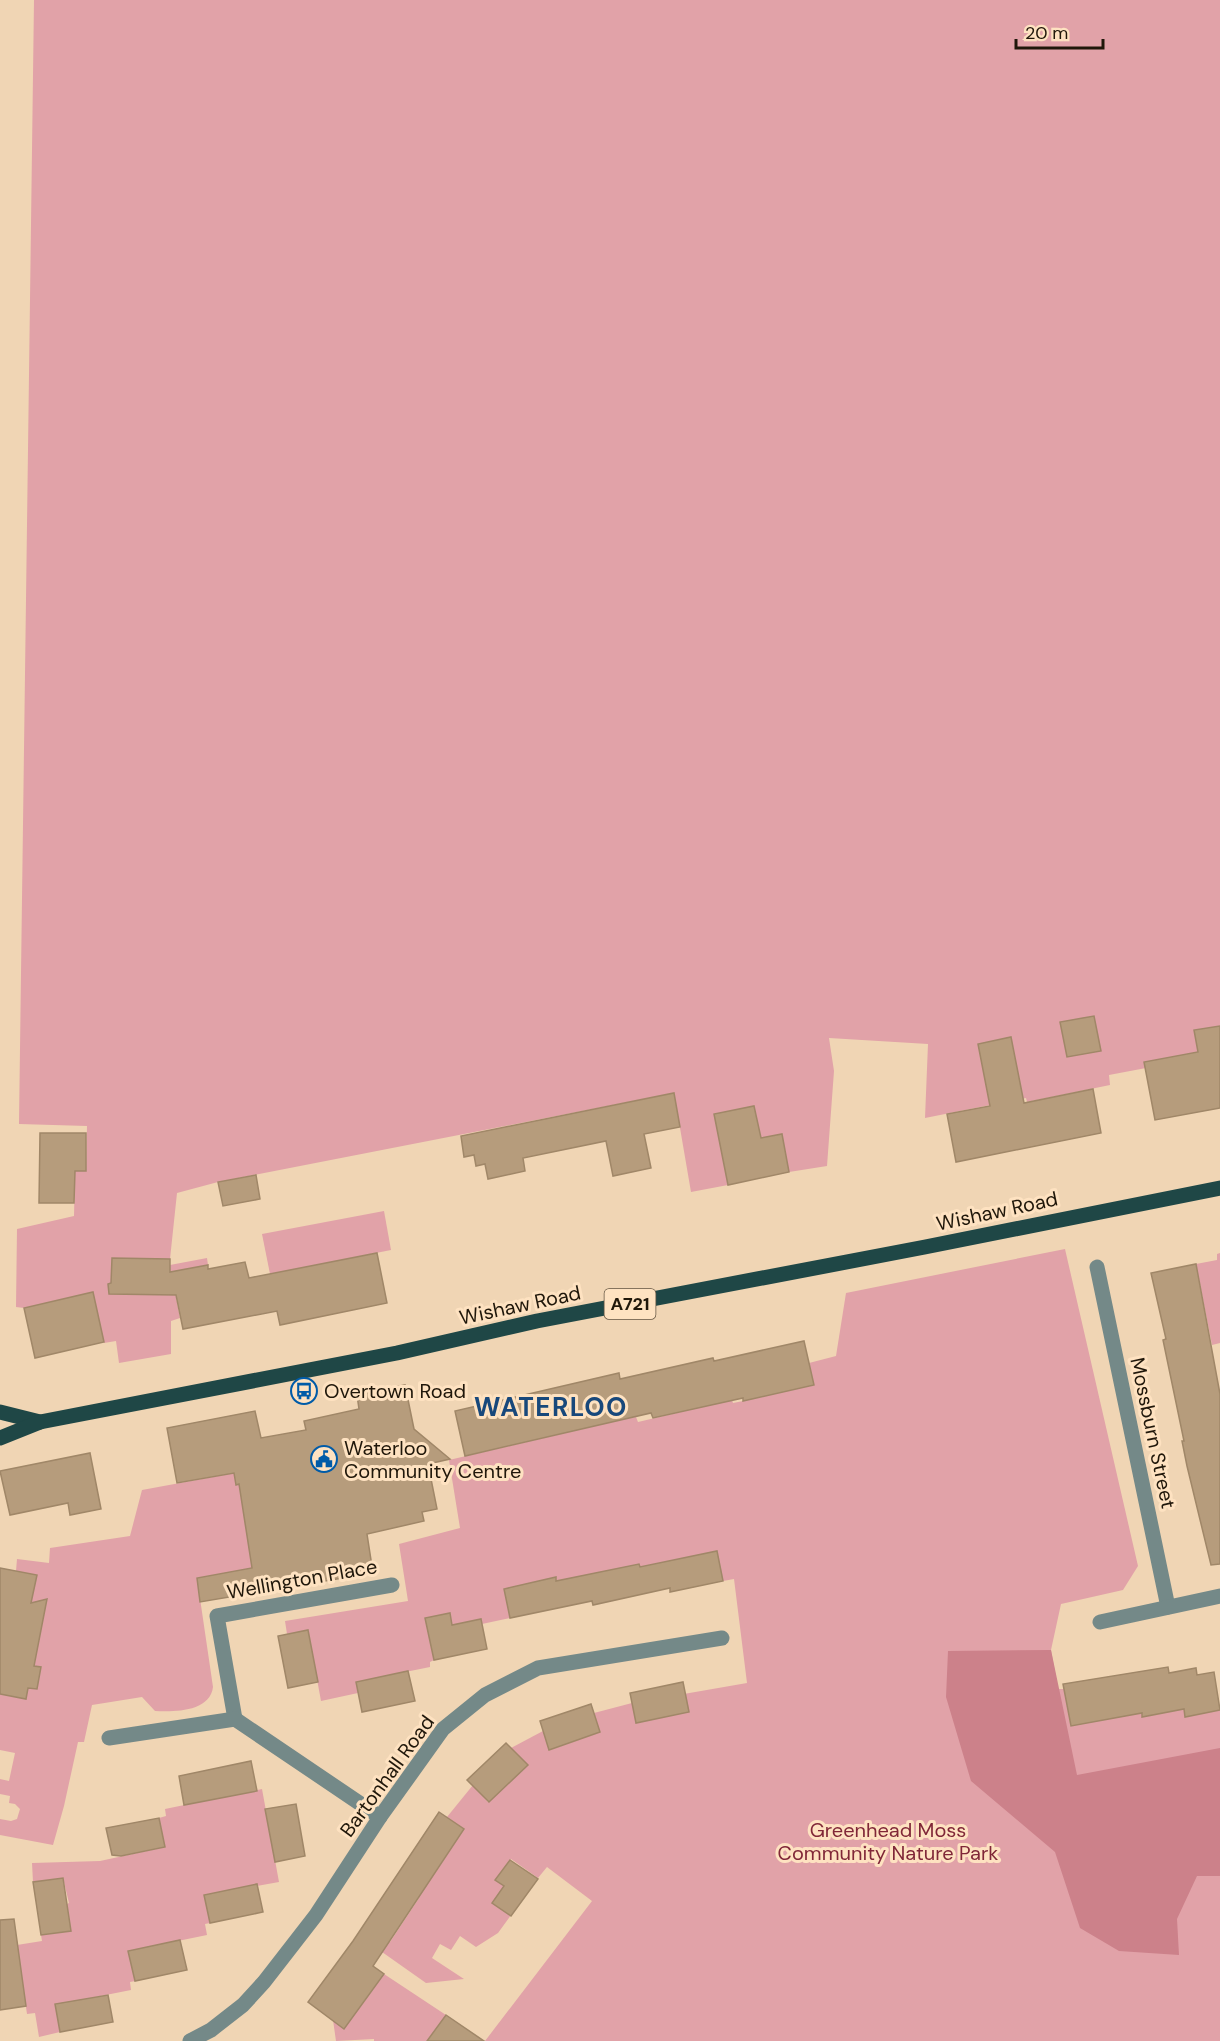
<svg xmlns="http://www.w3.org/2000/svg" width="1220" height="2041" viewBox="0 0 1220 2041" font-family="'DM Sans',sans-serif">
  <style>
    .green { fill: #e1a2a8 }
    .forest { fill: #cc818a }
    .building { fill: #b69c7c; stroke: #a08768; stroke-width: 1.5 }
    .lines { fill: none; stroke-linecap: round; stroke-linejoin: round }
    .minor { stroke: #748988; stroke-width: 15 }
    .major { stroke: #1f4746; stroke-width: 15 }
    .labels { text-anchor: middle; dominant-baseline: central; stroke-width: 6; stroke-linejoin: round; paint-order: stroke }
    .shield { fill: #fee2c1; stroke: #635441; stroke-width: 1.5 }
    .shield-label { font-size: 18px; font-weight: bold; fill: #20170a }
    .street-label { font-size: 20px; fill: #20170a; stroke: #fee2c1 }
    .poi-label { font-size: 20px; fill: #20170a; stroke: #fee2c1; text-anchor: start }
    .park-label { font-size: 20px; fill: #802738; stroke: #fee2c1 }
    .district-label { font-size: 26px; font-weight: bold; letter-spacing: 1.5px; fill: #18487b; stroke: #fee2c1 }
  </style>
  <rect width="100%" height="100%" fill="#f0d5b4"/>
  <!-- green -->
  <g class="green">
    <path d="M34,0H1220V1026L1194,1030L1198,1052L1146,1068L1109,1075L1110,1085L1027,1102L1026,1098L925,1118L928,1044L829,1038L834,1071L827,1166L789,1172L782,1134L761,1138L754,1106L714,1114L728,1185L691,1192L674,1093L218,1182L177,1193L170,1259H112L111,1294L169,1295L170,1265L207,1258L208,1265L192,1268L195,1282L174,1287L180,1318L171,1321V1354L119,1363L116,1341L104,1343L93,1292L24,1308L16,1307L17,1229L74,1216L75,1171H86L87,1126L19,1124Z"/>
    <path d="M384,1211L391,1250L270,1274L262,1234Z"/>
    <path d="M1065,1249L1138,1566L1123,1590L1061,1604L1051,1650L1058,1689H1064L1071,1726L1135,1676L1143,1717L1184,1709L1186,1717L1220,1710V2041H485L592,1901L547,1867L538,1878L511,1859L496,1880L522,1900L498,1933L476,1947L460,1936L451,1950L440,1944L432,1958L464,1979L426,1983L365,1940L390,1942L419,1898L402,1886L435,1873L464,1829L447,1817L473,1785L488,1802L527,1766L511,1748L543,1731L550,1750L600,1732L594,1713L632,1703L747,1683L734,1579L723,1581L717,1552L644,1588L639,1564L587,1575L561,1601L555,1578L504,1589L510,1618L482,1624L480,1619L452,1625L449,1613L426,1618L434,1660L430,1662V1667L356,1682L358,1693L321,1701L308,1630L287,1634L285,1621L408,1601L399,1544L460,1528L449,1460L629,1418L636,1417L638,1422L732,1400L733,1403L743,1401L814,1385L809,1363L836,1356L846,1293Z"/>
    <path d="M1220,1253V1343L1212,1345L1196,1264L1217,1260V1254Z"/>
    <path d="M234,1473L236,1485L255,1481L293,1561L197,1578L213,1687C210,1712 174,1712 155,1711L142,1697L92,1705L84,1742H78L64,1806L53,1845L0,1835V1819L11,1821L17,1819L20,1809L15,1804L9,1803L10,1796L0,1794V1779L9,1781L15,1753L0,1750V1694L26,1699L28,1688L40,1667L34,1666L30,1606L37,1575L16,1571L17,1559L49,1563L50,1548L130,1536L142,1490Z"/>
    <path d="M262,1789L279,1882L205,1895L210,1923L205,1924L207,1935L129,1951L135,1981L130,1982L131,1990L55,2005L60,2032L39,2037L35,2013L27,2014L17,1945L42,1941L41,1935L71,1931L67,1904L69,1903L63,1878L33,1882L32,1863L100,1861L165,1847L159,1818L166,1816L165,1809Z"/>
    <path d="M384,1974L446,2015L429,2038L432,2041H374V2039L336,2041L333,2020L361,2006Z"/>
  </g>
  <!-- forest -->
  <path class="forest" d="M1051,1650L1077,1775L1220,1748V1876H1197L1177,1919L1179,1955L1119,1951L1080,1928L1055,1852L971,1781L946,1697L948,1651Z"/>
  <!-- building -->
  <g class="building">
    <path d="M1094,1016L1101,1051L1067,1057L1060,1022Z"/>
    <path d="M1220,1026V1108L1155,1120L1144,1062L1198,1052L1194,1030Z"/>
    <path d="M1011,1037L1024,1103L1093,1089L1101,1133L956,1162L947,1114L990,1106L978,1044Z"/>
    <path d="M674,1093L680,1127L644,1134L651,1168L613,1176L606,1141L523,1158L525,1171L488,1179L485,1164L476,1166L474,1155L464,1157L461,1136Z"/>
    <path d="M754,1106L761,1138L782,1134L789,1172L728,1185L714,1114Z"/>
    <path d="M40,1133H86V1171H75L74,1203H39Z"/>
    <path d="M256,1175L260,1199L223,1206L218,1182Z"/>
    <path d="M377,1253L387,1303L280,1325L277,1311L183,1329L176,1295L109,1294L108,1284L111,1283L112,1258L170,1259V1272L208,1265V1269L245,1262L249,1278Z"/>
    <path d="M1196,1264L1220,1394V1564L1211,1565L1187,1466L1182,1441H1184L1163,1340L1166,1339L1151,1273Z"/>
    <path d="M93,1292L104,1342L35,1358L24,1308Z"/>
    <path d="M804,1341L814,1385L743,1401V1398L653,1418L651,1413L465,1456L455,1411L619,1373L620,1379L713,1358L714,1361Z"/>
    <path d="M405,1385L414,1429L450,1459L428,1464L437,1509L422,1512L424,1521L367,1534L373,1573L200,1602L197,1578L252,1568L239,1484L236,1485L234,1473L177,1483L167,1428L255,1411L261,1438L306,1430L304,1421L359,1409L357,1395Z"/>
    <path d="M90,1453L101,1509L70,1515L68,1503L10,1515L0,1471Z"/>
    <path d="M717,1551L723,1581L670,1592V1588L593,1605L592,1601L510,1618L504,1589L556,1577V1581L639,1564L640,1567Z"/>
    <path d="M0,1568L37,1575L31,1603L47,1599L34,1666L41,1667L37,1689L28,1688L26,1699L0,1694Z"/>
    <path d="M450,1613L452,1625L481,1619L487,1649L434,1660L425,1618Z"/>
    <path d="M308,1630L318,1682L288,1688L278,1636Z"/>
    <path d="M1168,1667L1169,1673L1196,1668L1197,1675L1214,1672L1220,1710L1185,1717L1184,1709L1142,1717V1713L1071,1726L1063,1684Z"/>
    <path d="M408,1671L415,1701L362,1712L356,1682Z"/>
    <path d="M683,1682L689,1712L636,1723L630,1693Z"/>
    <path d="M591,1704L600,1732L549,1750L540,1721Z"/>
    <path d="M506,1743L528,1765L489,1802L467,1780Z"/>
    <path d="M251,1761L257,1791L184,1805L179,1776Z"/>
    <path d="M296,1804L305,1856L275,1862L265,1809Z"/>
    <path d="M439,1812L464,1829L373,1966L384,1974L344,2029L308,2002L353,1941Z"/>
    <path d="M159,1818L165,1847L121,1856L112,1855L106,1828Z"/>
    <path d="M510,1860L538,1879L511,1916L492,1903L504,1886L495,1880Z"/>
    <path d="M63,1878L71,1931L41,1935L33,1882Z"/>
    <path d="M257,1884L263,1912L210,1923L204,1895Z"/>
    <path d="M14,1919L26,2006L0,2010V1920Z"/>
    <path d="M180,1940L187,1970L135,1981L128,1951Z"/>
    <path d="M108,1995L113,2022L60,2032L55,2004Z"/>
    <path d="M446,2015L484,2041H427Z"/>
  </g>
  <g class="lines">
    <!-- minor -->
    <g class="minor">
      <path d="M1097,1267L1168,1607"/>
      <path d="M1100,1622L1220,1596"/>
      <path d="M235,1719L217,1616L392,1585"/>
      <path d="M109,1738L235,1719L380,1817"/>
      <path d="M190,2041L211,2030L243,2005L264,1982L316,1915L380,1817L443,1729L485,1695L538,1668L722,1638"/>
    </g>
    <!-- major -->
    <g class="major">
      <path d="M0,1412L40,1422"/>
      <path d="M0,1438L40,1422L397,1353L537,1321L925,1247L1220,1188"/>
    </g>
  </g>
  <!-- icons -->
  <defs>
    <symbol id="bus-ring" viewBox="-11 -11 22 22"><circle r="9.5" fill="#fee2c1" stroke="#005ba8" stroke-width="1.5"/><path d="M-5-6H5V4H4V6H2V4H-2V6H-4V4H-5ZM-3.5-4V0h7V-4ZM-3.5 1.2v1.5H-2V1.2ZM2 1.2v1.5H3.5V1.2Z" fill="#005ba8"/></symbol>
    <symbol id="civic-ring" viewBox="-11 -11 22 22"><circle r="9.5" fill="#fee2c1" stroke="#005ba8" stroke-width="1.5"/><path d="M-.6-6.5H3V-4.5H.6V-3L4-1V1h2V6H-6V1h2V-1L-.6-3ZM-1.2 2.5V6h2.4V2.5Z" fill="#005ba8"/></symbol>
  </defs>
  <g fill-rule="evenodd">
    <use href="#bus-ring" x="289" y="1376" width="30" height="30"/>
    <use href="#civic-ring" x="309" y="1444" width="30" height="30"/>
  </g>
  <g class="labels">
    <!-- shield labels -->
    <rect class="shield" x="604.5" y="1289" width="51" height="30" rx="4.5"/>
    <g class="shield-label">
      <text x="630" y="1304">A721</text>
    </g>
    <!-- street labels -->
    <g class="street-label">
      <text transform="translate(997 1211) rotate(-12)">Wishaw Road</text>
      <text transform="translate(520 1305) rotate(-12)">Wishaw Road</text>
      <text transform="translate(1153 1433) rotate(78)">Mossburn Street</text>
      <text transform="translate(302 1579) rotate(-10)">Wellington Place</text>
      <text transform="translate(387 1776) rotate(-54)">Bartonhall Road</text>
    </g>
    <!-- poi labels -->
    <g class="poi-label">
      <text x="324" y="1391">Overtown Road</text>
      <text x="344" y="1448">Waterloo<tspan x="344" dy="23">Community Centre</tspan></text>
    </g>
    <!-- park labels -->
    <g class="park-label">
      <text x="888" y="1830">Greenhead Moss<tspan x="888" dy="23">Community Nature Park</tspan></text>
    </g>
    <!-- district labels -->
    <g class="district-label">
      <text x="551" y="1407">WATERLOO</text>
    </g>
  </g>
  <!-- scale -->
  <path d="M1016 39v9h87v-9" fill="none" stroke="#20170a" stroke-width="3"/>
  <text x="1025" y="39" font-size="18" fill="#20170a" stroke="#fee2c1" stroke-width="4.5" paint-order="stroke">20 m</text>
</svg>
